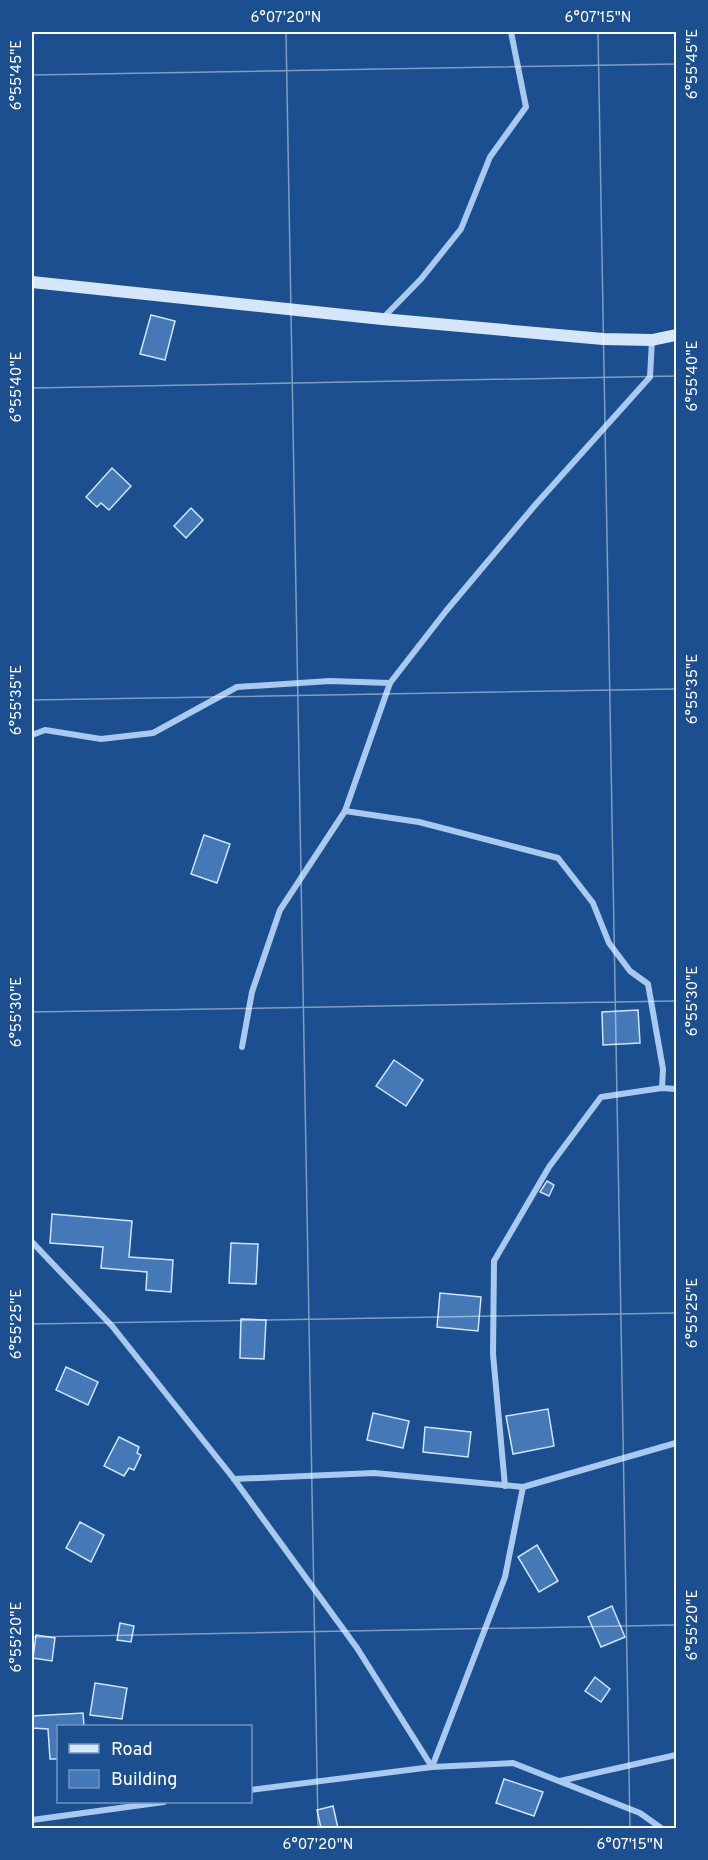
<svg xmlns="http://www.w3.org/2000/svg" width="708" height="1860" viewBox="0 0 708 1860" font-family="Overpass,sans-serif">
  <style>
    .building { fill: #4478b7; stroke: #cfe3fa; stroke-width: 1.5 }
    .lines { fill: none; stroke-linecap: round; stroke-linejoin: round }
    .minor { stroke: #a9c9ee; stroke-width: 6 }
    .secondary { stroke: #d6e6fa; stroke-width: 12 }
    .ticks { fill: none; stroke: #fff; stroke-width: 1.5; stroke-opacity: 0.45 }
    .neatline { fill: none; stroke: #fff; stroke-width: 2 }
    .ticks-label { font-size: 15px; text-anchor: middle; fill: #fff }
  </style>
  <rect width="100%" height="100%" fill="#1b4f8f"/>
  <!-- building -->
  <g class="building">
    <path d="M151,315L175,321L165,360L140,354Z"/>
    <path d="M112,468L131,486L109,510L101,503L97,507L86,497Z"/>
    <path d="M191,508L203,520L186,538L174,526Z"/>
    <path d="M204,835L230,844L217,883L191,874Z"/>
    <path d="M638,1010L640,1043L603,1045L602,1012Z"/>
    <path d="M394,1060L423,1080L406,1106L376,1086Z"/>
    <path d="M547,1181L554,1185L549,1196L540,1192Z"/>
    <path d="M52,1214L132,1221L129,1257L173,1260L171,1292L146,1290L147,1272L101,1268L103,1247L50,1243Z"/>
    <path d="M231,1243L258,1244L256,1284L229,1283Z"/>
    <path d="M440,1293L481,1297L478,1331L437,1327Z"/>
    <path d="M241,1319L266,1320L264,1359L240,1358Z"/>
    <path d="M66,1367L98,1382L88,1405L56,1390Z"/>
    <path d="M548,1409L554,1446L513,1454L506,1416Z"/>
    <path d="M373,1413L409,1421L403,1448L367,1440Z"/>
    <path d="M425,1427L471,1432L468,1457L423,1452Z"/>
    <path d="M119,1437L139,1447L137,1453L141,1455L134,1470L129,1468L124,1476L104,1466Z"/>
    <path d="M80,1522L104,1535L91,1562L66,1548Z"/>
    <path d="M537,1545L558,1581L539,1592L518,1557Z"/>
    <path d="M612,1606L625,1637L601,1647L588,1617Z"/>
    <path d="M120,1623L134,1626L131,1642L117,1640Z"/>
    <path d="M36,1635L55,1638L52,1661L33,1658Z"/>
    <path d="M595,1677L610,1689L601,1702L585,1691Z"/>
    <path d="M95,1683L127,1688L122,1719L90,1715Z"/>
    <path d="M83,1713L84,1726H58V1759H50L48,1729L32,1728V1716Z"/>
    <path d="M504,1779L543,1792L534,1816L496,1803Z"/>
    <path d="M333,1806L338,1828H321L317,1810Z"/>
  </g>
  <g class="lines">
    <!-- minor -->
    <g class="minor">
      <path d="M383,318L421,279L461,229L490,157L526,107L511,32"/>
      <path d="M652,340L650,377L536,504L446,611L390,683L345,811L419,822L558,858L593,903L609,943L630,971L648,984L663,1069L662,1088"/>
      <path d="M32,735L45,730L101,739L153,733L237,687L330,681L390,683"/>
      <path d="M242,1047L252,992L280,910L345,811"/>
      <path d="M32,1242L112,1326L234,1479L357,1648L432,1767"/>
      <path d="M234,1479L374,1473L523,1487L676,1443"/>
      <path d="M505,1486L493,1354L494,1261L549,1167L601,1097L662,1088L676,1089"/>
      <path d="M432,1767L505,1577L523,1487"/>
      <path d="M560,1781L676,1755"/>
      <path d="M250,1790L432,1767L513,1763L640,1813L661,1828"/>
      <path d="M32,1820L164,1802"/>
    </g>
    <!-- secondary -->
    <path class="secondary" d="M32,282L382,319L603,339L652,340L676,335"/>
  </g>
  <!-- ticks -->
  <path class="ticks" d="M286,32L318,1828M598,32L630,1828M32,75L676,64M32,388L676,376M32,700L676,689M32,1012L676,1001M32,1324L676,1313M32,1637L676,1625"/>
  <!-- border -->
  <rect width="708" height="1860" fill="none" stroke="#1b4f8f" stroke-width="66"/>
  <!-- legend -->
  <rect x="57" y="1725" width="195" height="78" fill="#1b4f8f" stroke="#7695bc" stroke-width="1.5"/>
  <rect x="69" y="1744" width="30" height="9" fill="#d6e6fa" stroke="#7695bc" stroke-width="1.5"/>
  <text x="111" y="1755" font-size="18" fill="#ffffff">Road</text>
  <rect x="69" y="1770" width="30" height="18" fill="#4478b7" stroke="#7695bc" stroke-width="1.5"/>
  <text x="111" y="1785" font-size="18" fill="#ffffff">Building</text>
  <rect x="33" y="33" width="642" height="1794" class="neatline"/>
  <g class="ticks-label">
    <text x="286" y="22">6°07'20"N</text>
    <text x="598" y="22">6°07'15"N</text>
    <text transform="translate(692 64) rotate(-90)" y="5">6°55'45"E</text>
    <text transform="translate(16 75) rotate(-90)" y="5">6°55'45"E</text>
    <text transform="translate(692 376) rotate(-90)" y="5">6°55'40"E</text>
    <text transform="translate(16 387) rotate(-90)" y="5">6°55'40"E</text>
    <text transform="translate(692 689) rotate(-90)" y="5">6°55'35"E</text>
    <text transform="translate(16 700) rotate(-90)" y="5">6°55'35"E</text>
    <text transform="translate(692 1001) rotate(-90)" y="5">6°55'30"E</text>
    <text transform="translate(16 1012) rotate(-90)" y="5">6°55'30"E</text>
    <text transform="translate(692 1313) rotate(-90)" y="5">6°55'25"E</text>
    <text transform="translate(16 1324) rotate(-90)" y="5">6°55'25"E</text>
    <text transform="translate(692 1625) rotate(-90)" y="5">6°55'20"E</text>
    <text transform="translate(16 1637) rotate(-90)" y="5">6°55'20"E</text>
    <text x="318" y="1849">6°07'20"N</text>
    <text x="630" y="1849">6°07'15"N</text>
  </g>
</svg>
